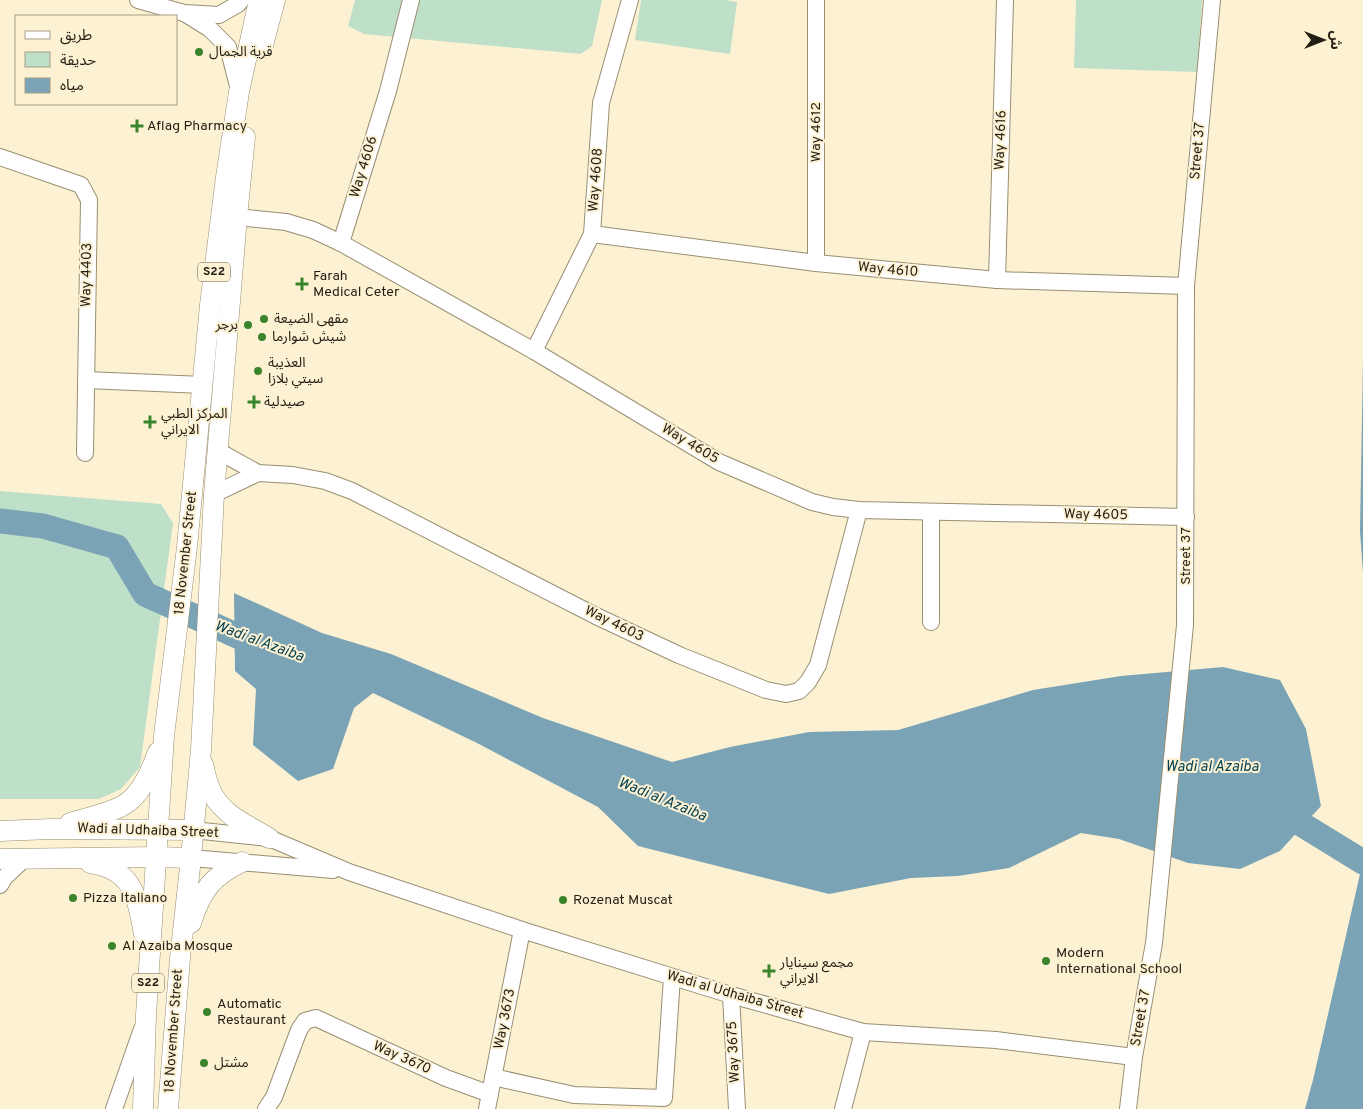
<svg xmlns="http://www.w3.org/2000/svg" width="1363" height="1109" viewBox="0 0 1363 1109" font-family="Overpass,'Noto Sans Arabic',sans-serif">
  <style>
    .green { fill: #bfe0c8 }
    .water { fill: #7ba3b6 }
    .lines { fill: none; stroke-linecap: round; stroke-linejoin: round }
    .river { stroke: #7ba3b6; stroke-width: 25 }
    .minor-casing { stroke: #988e72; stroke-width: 18 }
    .major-casing { stroke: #988e72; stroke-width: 21 }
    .minor { stroke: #fff; stroke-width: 16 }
    .major { stroke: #fff; stroke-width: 20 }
    .poi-dot { fill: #3a842b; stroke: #fcf2d3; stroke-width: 2 }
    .labels { text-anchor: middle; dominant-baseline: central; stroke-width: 4; stroke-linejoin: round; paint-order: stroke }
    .shield { fill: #fcf2d3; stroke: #635e4d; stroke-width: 1 }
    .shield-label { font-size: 12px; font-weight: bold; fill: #221e13 }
    .poi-label { font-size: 14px; fill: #221e13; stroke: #fcf2d3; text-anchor: start }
    .street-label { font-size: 14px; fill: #221e13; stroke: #fcf2d3 }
    .water-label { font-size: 15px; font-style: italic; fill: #013d51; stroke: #fcf2d3 }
  </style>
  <rect width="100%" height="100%" fill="#fcf2d3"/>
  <!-- green -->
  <g class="green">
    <path d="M355,0H602L592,46L581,54L364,34L348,26Z"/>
    <path d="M641,0H726L737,2L730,54L635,40Z"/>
    <path d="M1076,0H1202L1197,72L1074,68Z"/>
    <path d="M0,491L161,504L173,523L140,767L121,789L99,799H0Z"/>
  </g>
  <!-- water -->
  <g class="water">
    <path d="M1363,360V574L1360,531Z"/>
    <path d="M234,593L322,633L391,654L543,718L672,762L730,747L809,732L898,730L1033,690L1121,676L1223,667L1280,680L1306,729L1321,806L1280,851L1240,869L1188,863L1119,839L1081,833L1009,868L958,876L911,878L829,894L638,846L598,807L477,743L373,693L354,708L333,769L298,781L253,745L256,689L235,671Z"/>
    <path d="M1363,861V1109H1305L1313,1080Z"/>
  </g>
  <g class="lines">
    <!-- river -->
    <g class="river">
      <path d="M0,521L43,526L117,547L145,594L244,639L267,648"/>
      <path d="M1275,808L1363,862"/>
    </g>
    <defs>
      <g id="minor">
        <path d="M138,0L184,13L219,15L238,4L241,0"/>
        <path d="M816,0V263"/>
        <path d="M186,14L210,29L228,47L239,90"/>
        <path d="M0,157L81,185L89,200L85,453"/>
        <path d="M237,217L286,222L313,230L341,243L534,351L719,462L812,502L833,507L859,510L1186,517"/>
        <path d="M592,234L816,263L997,280L1186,286"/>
        <path d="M341,243L388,91L411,0"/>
        <path d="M997,280L1005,0"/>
        <path d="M534,351L592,234L601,103L630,0"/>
        <path d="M86,380L203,385"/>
        <path d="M218,451L258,473L293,475L325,481L352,491L596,616L679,655L766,690L786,694L799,691L808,682L818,665L859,510"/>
        <path d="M214,494L258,473"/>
        <path d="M931,622V512"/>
        <path d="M193,830L269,838L349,872L522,930L731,995L863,1032L996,1040L1134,1057"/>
        <path d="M191,858L333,870"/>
        <path d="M0,885L4,878L25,858"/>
        <path d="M731,995L737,1109"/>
        <path d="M493,1077L574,1095L664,1098L672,977"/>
        <path d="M114,1109L142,1029"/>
        <path d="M266,1109L274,1097L299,1030L305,1021L316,1018L446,1078L490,1094"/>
        <path d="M487,1109L522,930"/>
        <path d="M843,1109L863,1032"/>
        <path d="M1128,1109L1134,1057L1154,943L1185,625L1186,286L1212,0"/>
      </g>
      <g id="major">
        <path d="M262,49L275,0"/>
        <path d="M203,764C205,774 208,786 213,795C225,816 249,826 269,838"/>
        <path d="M70,823C87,818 106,814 122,806C141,796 151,771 158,752"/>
        <path d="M0,831L51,829L193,830"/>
        <path d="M0,859L157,857L191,858"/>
        <path d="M90,863C134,869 137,898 144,934"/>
        <path d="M191,923C201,891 212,876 242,862"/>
        <path d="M143,1109L146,1015L164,736L187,547L210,305L226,177L239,92L259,0"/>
        <path d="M168,1109L180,958L191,858L201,750L214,494L237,217L245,137"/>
      </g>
    </defs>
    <!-- minor casing -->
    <use href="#minor" class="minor-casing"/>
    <!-- major casing -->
    <use href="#major" class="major-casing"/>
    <!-- minor -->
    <use href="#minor" class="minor"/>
    <!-- major -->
    <use href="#major" class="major"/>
  </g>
  <!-- markers -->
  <g class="poi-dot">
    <circle cx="199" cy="52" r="5"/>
    <path d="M134.5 118.5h5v5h5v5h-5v5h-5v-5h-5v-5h5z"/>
    <path d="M299.5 276.5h5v5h5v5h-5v5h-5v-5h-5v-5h5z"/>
    <circle cx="264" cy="319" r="5"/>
    <circle cx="248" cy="325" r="5"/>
    <circle cx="262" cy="337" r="5"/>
    <circle cx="258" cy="371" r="5"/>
    <path d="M251.5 394.5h5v5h5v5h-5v5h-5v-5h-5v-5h5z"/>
    <path d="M147.5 414.5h5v5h5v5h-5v5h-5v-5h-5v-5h5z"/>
    <circle cx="73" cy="898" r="5"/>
    <circle cx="563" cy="900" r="5"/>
    <circle cx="112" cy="946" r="5"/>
    <circle cx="1046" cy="961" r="5"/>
    <path d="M766.5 963.5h5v5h5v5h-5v5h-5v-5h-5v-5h5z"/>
    <circle cx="207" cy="1012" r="5"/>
    <circle cx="204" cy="1063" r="5"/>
  </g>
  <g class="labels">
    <!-- shield labels -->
    <g class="shield">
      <rect x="198" y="262.5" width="32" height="19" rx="4"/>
      <rect x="132" y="973.5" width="32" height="19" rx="4"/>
    </g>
    <g class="shield-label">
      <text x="214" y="272">S22</text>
      <text x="148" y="983">S22</text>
    </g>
    <!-- poi labels -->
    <g class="poi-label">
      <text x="209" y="52">قرية الجمال</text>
      <text x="147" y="126">Aflag Pharmacy</text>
      <text x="313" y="276">Farah<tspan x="313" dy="16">Medical Ceter</tspan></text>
      <text x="274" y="319">مقهى الضيعة</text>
      <text x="238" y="325" text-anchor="end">برجر</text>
      <text x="272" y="337">شيش شوارما</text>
      <text x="268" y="363">العذيبة<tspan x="268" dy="16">سيتي بلازا</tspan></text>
      <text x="264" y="402">صيدلية</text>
      <text x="161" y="414">المركز الطبي<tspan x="161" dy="16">الايراني</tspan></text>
      <text x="83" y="898">Pizza Italiano</text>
      <text x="573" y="900">Rozenat Muscat</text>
      <text x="122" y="946">Al Azaiba Mosque</text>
      <text x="1056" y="953">Modern<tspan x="1056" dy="16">International School</tspan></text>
      <text x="780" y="963">مجمع سينايار<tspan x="780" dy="16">الايراني</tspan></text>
      <text x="217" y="1004">Automatic<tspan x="217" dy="16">Restaurant</tspan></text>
      <text x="214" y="1063">مشتل</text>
    </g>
    <!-- street labels -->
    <g class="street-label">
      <text transform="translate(816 132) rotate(-90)">Way 4612</text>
      <text transform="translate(1001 140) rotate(-88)">Way 4616</text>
      <text transform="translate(1198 151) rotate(-85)">Street 37</text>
      <text transform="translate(364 167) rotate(-73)">Way 4606</text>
      <text transform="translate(596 180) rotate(-86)">Way 4608</text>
      <text transform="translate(888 270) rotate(5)">Way 4610</text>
      <text transform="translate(87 275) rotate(-89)">Way 4403</text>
      <text transform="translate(690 444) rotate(31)">Way 4605</text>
      <text transform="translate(1096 515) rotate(1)">Way 4605</text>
      <text transform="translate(186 553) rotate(-84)">18 November Street</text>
      <text transform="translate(1186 556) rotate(-90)">Street 37</text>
      <text transform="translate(614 624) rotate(26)">Way 4603</text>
      <text transform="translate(148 831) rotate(2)">Wadi al Udhaiba Street</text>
      <text transform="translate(735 995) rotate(16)">Wadi al Udhaiba Street</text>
      <text transform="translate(1141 1018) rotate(-80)">Street 37</text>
      <text transform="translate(505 1019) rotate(-79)">Way 3673</text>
      <text transform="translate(174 1031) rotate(-86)">18 November Street</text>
      <text transform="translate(734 1052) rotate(-93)">Way 3675</text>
      <text transform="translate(402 1058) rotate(24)">Way 3670</text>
    </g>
    <!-- water labels -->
    <g class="water-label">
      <text transform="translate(259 642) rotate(20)">Wadi al Azaiba</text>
      <text x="1212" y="767">Wadi al Azaiba</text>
      <text transform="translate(662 800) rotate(22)">Wadi al Azaiba</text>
    </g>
  </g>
  <!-- legend -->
  <rect x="15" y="15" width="162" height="90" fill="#fcf2d3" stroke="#a59d86"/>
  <rect x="25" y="31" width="25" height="8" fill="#ffffff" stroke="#a59d86"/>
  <text x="60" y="40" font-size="15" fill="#221e13">طريق</text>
  <rect x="25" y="52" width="25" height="15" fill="#bfe0c8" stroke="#a59d86"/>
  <text x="60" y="65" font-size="15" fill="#221e13">حديقة</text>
  <rect x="25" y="78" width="25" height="15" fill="#7ba3b6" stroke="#a59d86"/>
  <text x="60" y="90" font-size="15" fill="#221e13">مياه</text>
  <!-- north arrow -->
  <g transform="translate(1323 40) rotate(90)" stroke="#fcf2d3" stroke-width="4" paint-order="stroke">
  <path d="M0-4L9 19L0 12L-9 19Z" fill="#221e13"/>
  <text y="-8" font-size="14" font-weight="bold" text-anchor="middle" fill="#221e13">ش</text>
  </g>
</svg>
